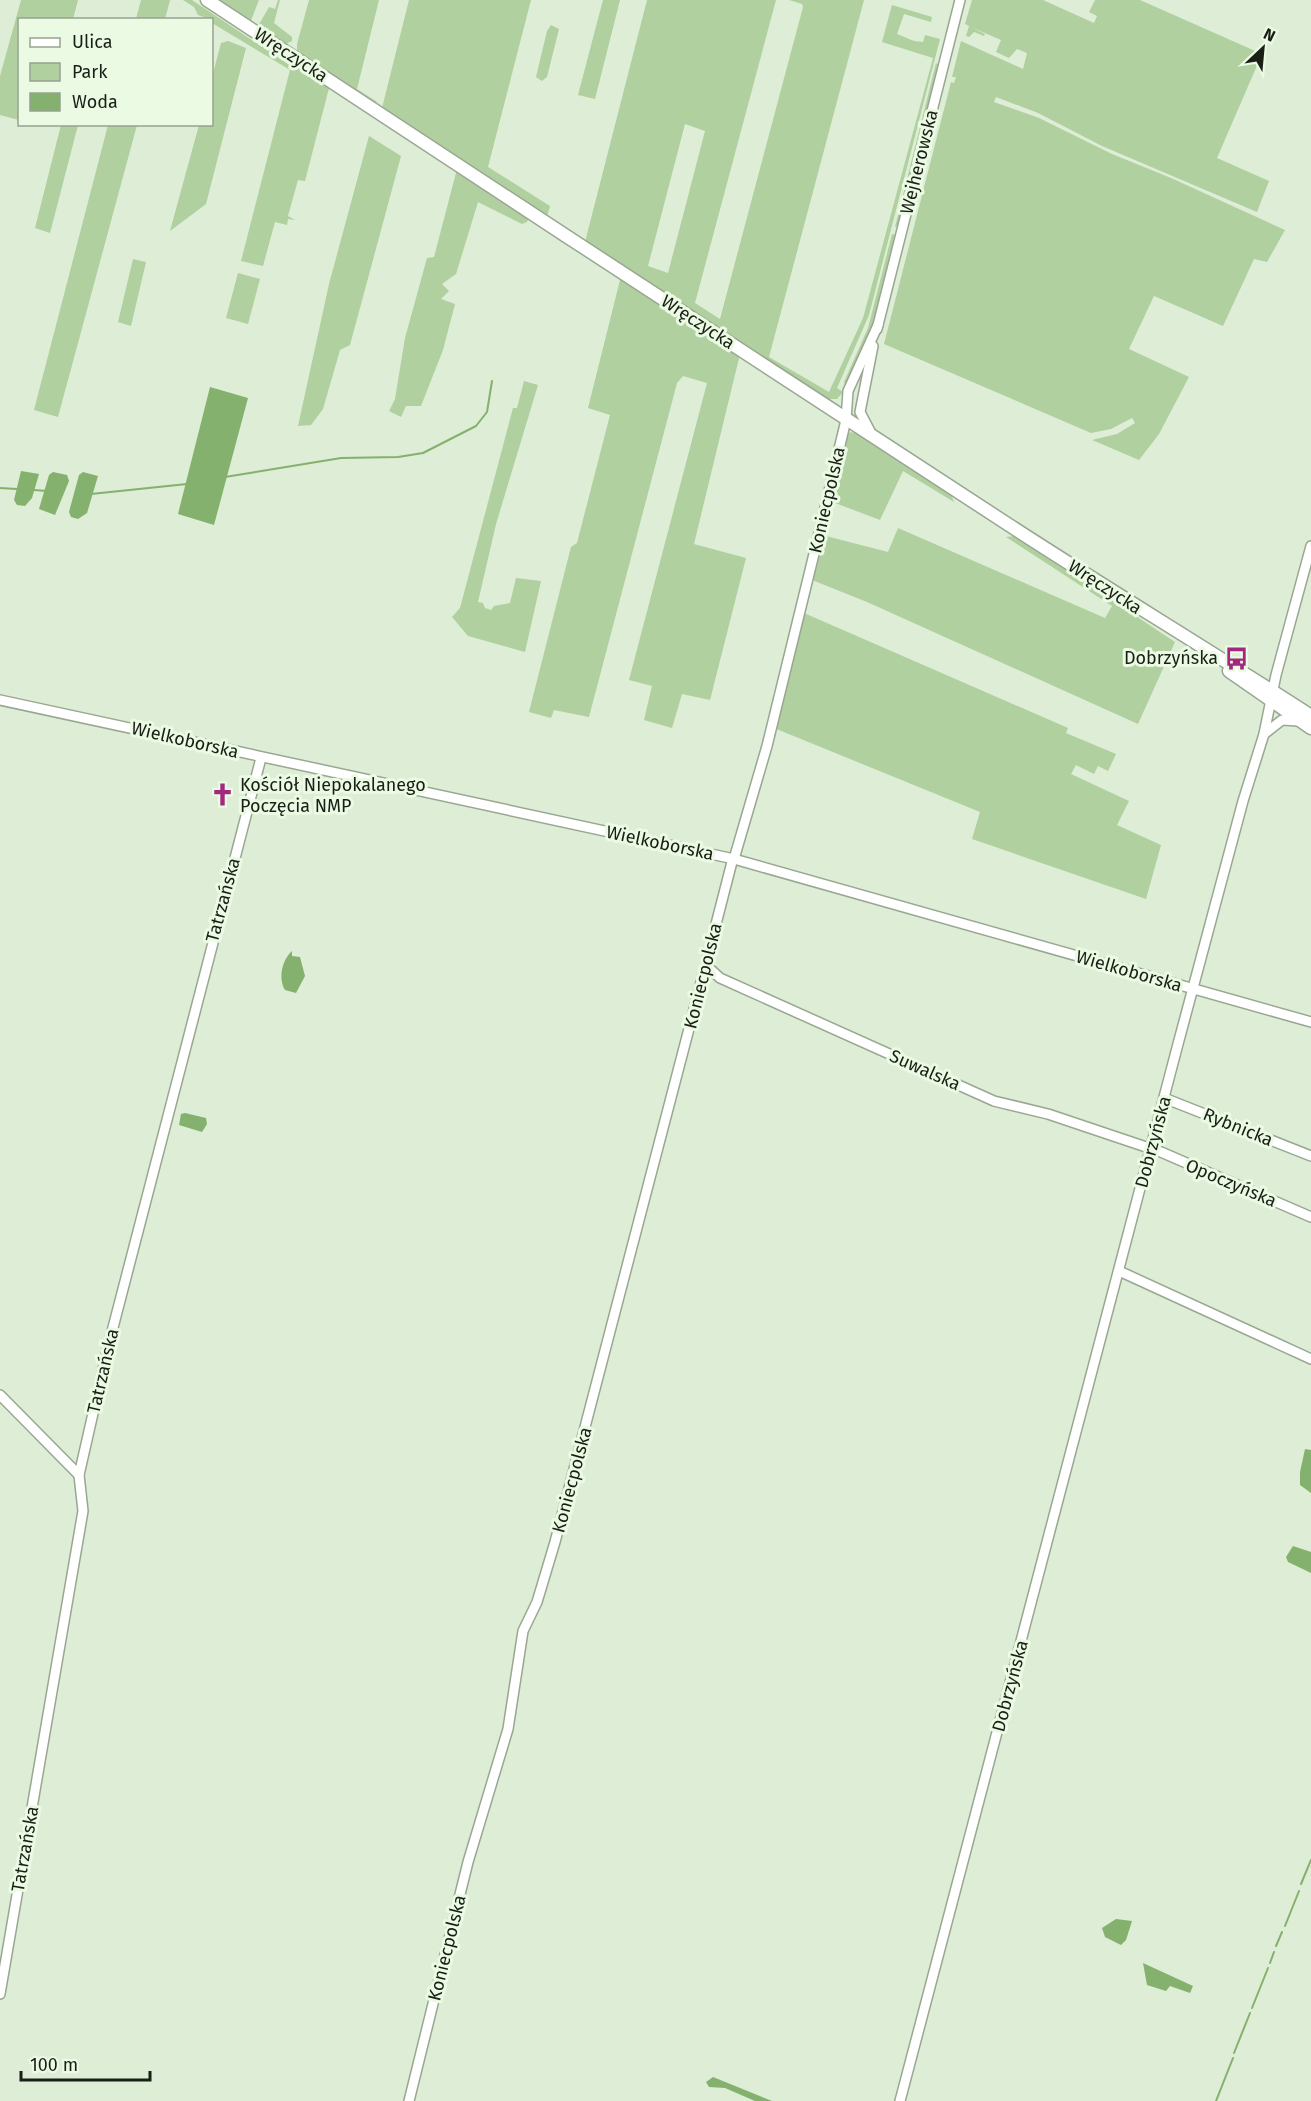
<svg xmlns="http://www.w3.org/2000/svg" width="1311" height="2101" viewBox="0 0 1311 2101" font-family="'Fira Sans',sans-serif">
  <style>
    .green { fill: #b0d0a0; fill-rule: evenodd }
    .water { fill: #84b16d }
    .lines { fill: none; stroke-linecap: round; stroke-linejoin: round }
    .stream { stroke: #84b16d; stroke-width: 2 }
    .minor-casing { stroke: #99a792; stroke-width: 12 }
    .major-casing { stroke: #99a792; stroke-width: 15 }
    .minor { stroke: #fff; stroke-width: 9 }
    .major { stroke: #fff; stroke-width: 12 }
    .labels { text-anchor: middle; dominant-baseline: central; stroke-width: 6; stroke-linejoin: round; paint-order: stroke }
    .street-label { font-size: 18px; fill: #191e16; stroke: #ebfae3 }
    .poi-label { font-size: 18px; fill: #191e16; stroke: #ebfae3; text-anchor: end }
  </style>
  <rect width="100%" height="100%" fill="#ddedd6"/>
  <!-- green -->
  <g class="green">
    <path d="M21,0H78L73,19L20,20L19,120L0,115V76Z"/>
    <path d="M141,0H170L165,19H136Z"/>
    <path d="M183,0H192L291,66L293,61L325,83L329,88L305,181L298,180L288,216L295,220L288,219L287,225L275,222L263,266L241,261L290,70L212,23V20L198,15L194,7Z"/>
    <path d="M215,0H259L250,23Z"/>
    <path d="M278,0H280L274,23L292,37V41L284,45L257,28L269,7L275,9Z"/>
    <path d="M309,0H379L357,89L377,102L374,103L297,54V44Z"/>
    <path d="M409,0H531L488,167L550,206L547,217L382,108Z"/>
    <path d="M603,0H620L595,99L578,95Z"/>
    <path d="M647,0H776L695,303L720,319L803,7L802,4L789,0H864L769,357L829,392L863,318L933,58L882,42L892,5L932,17L931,22L904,14L897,34L914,41L923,42L925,35L940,39L869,315L837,388L843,392L837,399H824L585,242ZM685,124L705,131L668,273L648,266Z"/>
    <path d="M972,0H1043L1094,23L1097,16L1089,12L1095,0H1140L1262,54L1217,158L1269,181L1257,212L1102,146L1038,113L996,97L994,102L1039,118L1112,154L1171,178L1285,230L1267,262L1254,259L1223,326L1154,296L1129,349L1189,377L1159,434L1139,460L1092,440L1117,434L1135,423L1132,418L1111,429L1091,433L884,344L951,82L954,83L956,77H952L961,41L1023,69L1027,53L1017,49L1009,58L996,52L1001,40L971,27L985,34L984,36L974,32L969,37L966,36L969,26L965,24Z"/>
    <path d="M551,25L559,29L547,77L542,81L536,77L547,31Z"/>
    <path d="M228,41L246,48L206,204L170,231L199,125L212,124V77L221,43Z"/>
    <path d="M936,63L940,66L898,226L895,227Z"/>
    <path d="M61,125H78L50,233L35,228Z"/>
    <path d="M108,125H137L58,417L34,410Z"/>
    <path d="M369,136L401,156L350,345L340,350L323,409L311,425L298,426L329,284Z"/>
    <path d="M457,169L529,217L527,222L522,224L478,202L456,274L442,284L449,291L441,299L455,304L443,350L421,406H406L401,417L389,411L395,399L405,338L427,258L434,257Z"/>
    <path d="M892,234L896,235L871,330L846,386L844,382L868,328Z"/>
    <path d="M133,259L146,262L131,326L118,322Z"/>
    <path d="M238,273L260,279L248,324L226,318Z"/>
    <path d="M621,276L740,354L694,544L746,558L710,700L682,694L672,728L644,720L652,686L629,680L707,383L683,376L677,383L589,717L554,710L551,718L529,712L571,547L577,543L610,415L588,408Z"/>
    <path d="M524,381L538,385L496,524L478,602L483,603L485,608L491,610L494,606L510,603L516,578L541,581L525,652L468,636L452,617L460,608L513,408H517Z"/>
    <path d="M850,432L859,434L951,494L954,502L903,471L880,520L830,501L845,440Z"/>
    <path d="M898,528L1105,618L1112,606L1006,537L1015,536L1175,642L1138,724L867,602L812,580L822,535L888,552Z"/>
    <path d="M804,613L1068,728L1066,733L1116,754L1108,771L1098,766L1094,774L1076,765L1071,774L1129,801L1117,825L1161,845L1146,899L972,839L980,812L774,728Z"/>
  </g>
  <!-- water -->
  <g class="water">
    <path d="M210,387L248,398L214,525L178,514Z"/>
    <path d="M21,471L39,474L32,498L25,506L17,505L14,500Z"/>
    <path d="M53,472L67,475L69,481L55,515L39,509L49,475Z"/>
    <path d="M83,472L98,476L87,513L78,519L71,517L69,512L79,475Z"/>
    <path d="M292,951V956L300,957L305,976L296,993L285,990C278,978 282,960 292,951Z"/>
    <path d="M185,1113L206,1118L207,1124L202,1132L179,1125L181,1114Z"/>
    <path d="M1305,1449L1311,1450V1493L1300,1485V1472Z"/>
    <path d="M1293,1546L1311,1552V1573L1288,1562L1286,1557Z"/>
    <path d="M1116,1919L1132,1921L1126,1940L1121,1945L1105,1937L1102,1928Z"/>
    <path d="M1143,1963L1193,1986L1190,1993L1170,1986L1166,1991L1147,1985Z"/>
    <path d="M713,2077L772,2101H755L725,2088L709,2087L706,2082Z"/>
  </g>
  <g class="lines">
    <!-- stream -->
    <g class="stream">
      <path d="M225,477L341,458L398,457L423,453L476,426L487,412L492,381"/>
      <path d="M0,488L17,489"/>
      <path d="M34,490L47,491"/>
      <path d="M91,494L187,484"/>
      <path d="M1301,1884L1311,1860"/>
      <path d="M1285,1926L1299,1891"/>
      <path d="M1276,1946L1282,1932"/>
      <path d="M1270,1963L1274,1952"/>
      <path d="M1252,2008L1268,1968"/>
      <path d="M1234,2053L1250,2013"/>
      <path d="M1216,2101L1233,2058"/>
    </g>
    <defs>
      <g id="minor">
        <path d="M877,329L960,0"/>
        <path d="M872,435L860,412L873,346"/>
        <path d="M0,700L734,859L1311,1022"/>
        <path d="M1264,734L1282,720L1299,721"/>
        <path d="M734,859L767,746L813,558L846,420L848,391L878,325"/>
        <path d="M709,968L720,978L994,1101L1048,1114L1161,1152L1311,1217"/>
        <path d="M1164,1098L1311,1156"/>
        <path d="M1119,1271L1311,1359"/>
        <path d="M0,1395L79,1475"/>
        <path d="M0,1994L83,1511L79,1475L109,1343L261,758"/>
        <path d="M409,2101L468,1862L508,1729L523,1631L537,1602L555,1542L703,975L709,968L707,959L733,858"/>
        <path d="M900,2101L1178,1044L1243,801L1264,734L1276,675L1311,546"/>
      </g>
      <g id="major">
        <path d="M207,0C474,175 741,352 1009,525C1109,590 1211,651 1311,716"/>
        <path d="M1229,671L1311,728"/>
      </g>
    </defs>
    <!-- minor casing -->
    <use href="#minor" class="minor-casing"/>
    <!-- major casing -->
    <use href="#major" class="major-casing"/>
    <!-- minor -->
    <use href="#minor" class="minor"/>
    <!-- major -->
    <use href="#major" class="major"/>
  </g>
  <!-- icons -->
  <defs>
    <symbol id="bus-bare" viewBox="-9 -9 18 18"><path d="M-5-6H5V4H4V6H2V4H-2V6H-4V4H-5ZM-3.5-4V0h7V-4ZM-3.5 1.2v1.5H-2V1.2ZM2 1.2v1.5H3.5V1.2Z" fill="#a2287e" stroke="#ebfae3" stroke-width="2.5" paint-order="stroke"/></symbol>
    <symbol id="church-bare" viewBox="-9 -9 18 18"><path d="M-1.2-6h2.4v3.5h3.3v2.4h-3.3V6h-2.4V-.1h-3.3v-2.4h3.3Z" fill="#a2287e" stroke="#ebfae3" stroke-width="2.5" paint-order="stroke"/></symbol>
  </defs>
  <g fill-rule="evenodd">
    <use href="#bus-bare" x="1220" y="642" width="33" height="33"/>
    <use href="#church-bare" x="206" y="778" width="33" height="33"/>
  </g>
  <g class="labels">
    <!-- street labels -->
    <g class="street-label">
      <text transform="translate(291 55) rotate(33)">Wręczycka</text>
      <text transform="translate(919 162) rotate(-76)">Wejherowska</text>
      <text transform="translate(698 322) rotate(33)">Wręczycka</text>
      <text transform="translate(827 500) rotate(-77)">Koniecpolska</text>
      <text transform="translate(1105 587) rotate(33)">Wręczycka</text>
      <text transform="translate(185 740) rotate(13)">Wielkoborska</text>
      <text transform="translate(660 843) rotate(12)">Wielkoborska</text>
      <text transform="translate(223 900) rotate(-75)">Tatrzańska</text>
      <text transform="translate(1129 971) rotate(16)">Wielkoborska</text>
      <text transform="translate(703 976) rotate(-76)">Koniecpolska</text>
      <text transform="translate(925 1070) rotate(24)">Suwalska</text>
      <text transform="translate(1238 1127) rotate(22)">Rybnicka</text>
      <text transform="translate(1153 1142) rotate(-75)">Dobrzyńska</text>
      <text transform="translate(1231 1183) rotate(23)">Opoczyńska</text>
      <text transform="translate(103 1371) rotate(-77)">Tatrzańska</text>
      <text transform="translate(572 1480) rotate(-75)">Koniecpolska</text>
      <text transform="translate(1010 1686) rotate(-75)">Dobrzyńska</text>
      <text transform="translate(25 1849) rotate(-80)">Tatrzańska</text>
      <text transform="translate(447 1948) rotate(-76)">Koniecpolska</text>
    </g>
    <!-- poi labels -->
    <g class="poi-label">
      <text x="1218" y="658">Dobrzyńska</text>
      <text x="240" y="785" text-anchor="start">Kościół Niepokalanego<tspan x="240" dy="21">Poczęcia NMP</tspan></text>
    </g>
  </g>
  <!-- legend -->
  <rect x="18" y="18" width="195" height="108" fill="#ebfae3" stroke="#97a291" stroke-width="1.5"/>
  <rect x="30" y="38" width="30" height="9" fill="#ffffff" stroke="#97a291" stroke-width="1.5"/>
  <text x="72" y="48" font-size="18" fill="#191e16">Ulica</text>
  <rect x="30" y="63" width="30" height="18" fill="#b0d0a0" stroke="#97a291" stroke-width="1.5"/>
  <text x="72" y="78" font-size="18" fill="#191e16">Park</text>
  <rect x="30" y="93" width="30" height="18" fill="#84b16d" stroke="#97a291" stroke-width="1.5"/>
  <text x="72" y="108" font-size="18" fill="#191e16">Woda</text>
  <!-- north arrow -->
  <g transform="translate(1263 48) rotate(26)" stroke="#ebfae3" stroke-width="4.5" paint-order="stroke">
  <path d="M0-4.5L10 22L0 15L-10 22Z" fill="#191e16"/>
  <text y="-9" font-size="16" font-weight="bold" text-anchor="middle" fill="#191e16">N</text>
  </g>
  <!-- scale -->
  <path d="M21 2071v9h129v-9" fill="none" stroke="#191e16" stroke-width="3"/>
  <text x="30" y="2071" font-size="18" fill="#191e16" stroke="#ebfae3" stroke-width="4.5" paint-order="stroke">100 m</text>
</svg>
